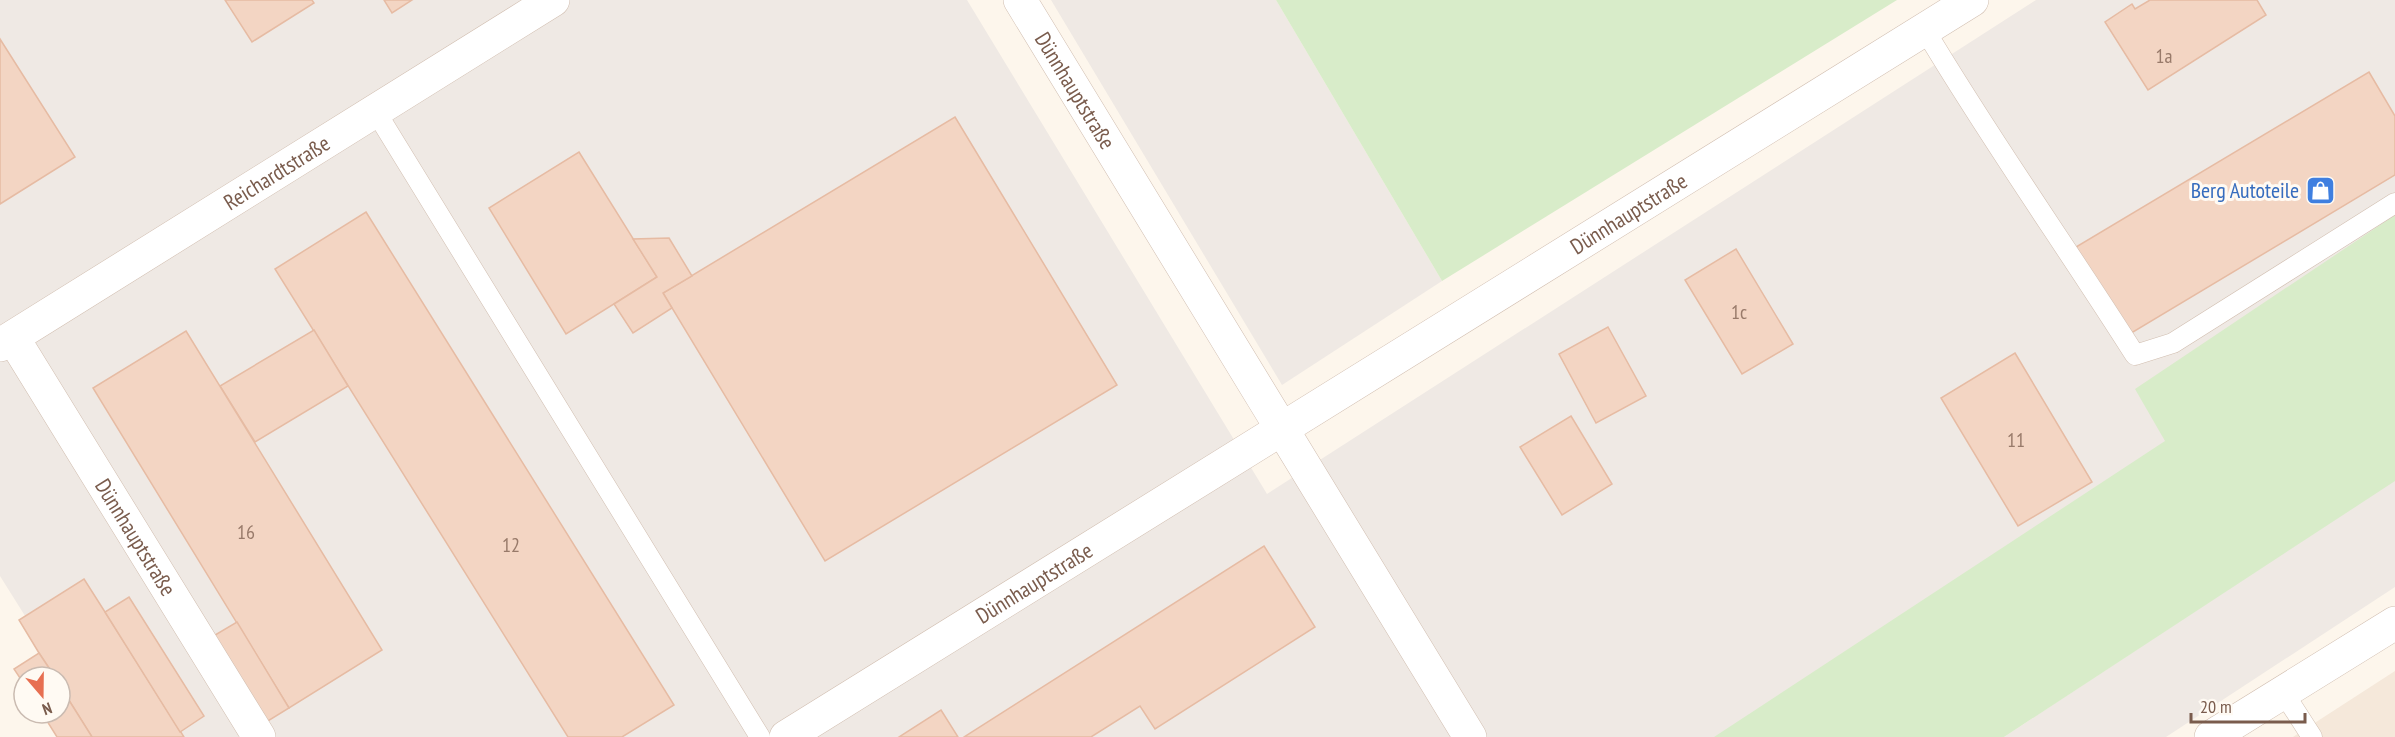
<svg xmlns="http://www.w3.org/2000/svg" width="2395" height="737" viewBox="0 0 2395 737" font-family="'PT Sans Narrow',sans-serif">
  <style>
    .residential { fill: #f5e8da }
    .industrial { fill: #efe9e4 }
    .green { fill: #d8ecc9 }
    .building { fill: #f3d5c3; stroke: #e6bba3; stroke-width: 1.5 }
    .lines { fill: none; stroke-linecap: round; stroke-linejoin: round }
    .service-casing { stroke: #d1beb0; stroke-width: 21 }
    .minor-casing { stroke: #d1beb0; stroke-width: 34 }
    .service { stroke: #fff; stroke-width: 20 }
    .minor { stroke: #fff; stroke-width: 33 }
    .labels { text-anchor: middle; dominant-baseline: central; stroke-width: 6; stroke-linejoin: round; paint-order: stroke }
    .number-label { font-size: 20px; fill: #987a6a }
    .street-label { font-size: 22px; fill: #7a5c4d; stroke: #fffaf3 }
    .shop-label { font-size: 22px; fill: #366cbe; stroke: #fffaf3; text-anchor: end }
  </style>
  <rect width="100%" height="100%" fill="#fdf6ec"/>
  <!-- residential -->
  <path class="residential" d="M2395,671V737H2293Z"/>
  <!-- industrial -->
  <g class="industrial">
    <path d="M0,0H967L1267,494L2036,0H2395V312L1722,737H101L0,576Z"/>
    <path d="M1051,0H1276L1442,281L1282,385Z"/>
    <path d="M2395,480V587L2166,737H2004Z"/>
  </g>
  <!-- green -->
  <g class="green">
    <path d="M1276,0H1897L1442,281Z"/>
    <path d="M2395,215V481L2004,737H1714L2165,441L2135,389Z"/>
  </g>
  <!-- building -->
  <g class="building">
    <path d="M225,0H312L314,3L252,42Z"/>
    <path d="M384,0H412L392,13Z"/>
    <path d="M2150,0H2257L2266,15L2148,90L2105,22L2132,4L2135,9Z"/>
    <path d="M0,39L75,157L0,204Z"/>
    <path d="M2369,72L2395,116V175L2128,335L2076,247Z"/>
    <path d="M955,117L1117,385L825,561L663,293Z"/>
    <path d="M579,152L657,277L566,334L489,208Z"/>
    <path d="M366,212L674,705L622,737H568L275,269Z"/>
    <path d="M669,238L692,276L663,293L672,308L633,333L614,304L657,277L633,239Z"/>
    <path d="M1736,249L1793,344L1742,374L1685,280Z"/>
    <path d="M1608,327L1646,396L1596,423L1559,354Z"/>
    <path d="M314,330L348,386L255,442L220,386Z"/>
    <path d="M186,331L382,650L289,708L93,388Z"/>
    <path d="M2015,353L2092,482L2018,526L1941,398Z"/>
    <path d="M1571,416L1612,484L1562,515L1520,447Z"/>
    <path d="M1264,546L1315,627L1155,729L1140,706L1091,737H964Z"/>
    <path d="M84,579L105,612L184,737H92L60,686V677H55L39,653L19,620Z"/>
    <path d="M129,597L204,716L180,732L105,612Z"/>
    <path d="M237,622L289,708L263,724L210,638Z"/>
    <path d="M39,653L55,677H24V684L14,669Z"/>
    <path d="M60,686L92,737H57L42,713H60Z"/>
    <path d="M941,710L958,737H899Z"/>
  </g>
  <g class="lines">
    <defs>
      <g id="service">
        <path d="M1925,30C1991,141 2066,246 2135,355L2173,343L2395,203"/>
        <path d="M376,112L760,737"/>
        <path d="M2283,692L2312,737"/>
      </g>
      <g id="minor">
        <path id="s1" d="M1020,0L1470,737"/>
        <path id="s2" d="M13,338L259,737"/>
        <path id="s3" d="M0,345L553,0"/>
        <path id="s4" d="M786,737L1972,0"/>
        <path d="M2211,737L2395,623"/>
      </g>
    </defs>
    <!-- service casing -->
    <use href="#service" class="service-casing"/>
    <!-- minor casing -->
    <use href="#minor" class="minor-casing"/>
    <!-- service -->
    <use href="#service" class="service"/>
    <!-- minor -->
    <use href="#minor" class="minor"/>
  </g>
  <!-- icons -->
  <defs>
    <symbol id="shop-square" viewBox="-11 -11 22 22"><rect x="-9" y="-9" width="18" height="18" rx="4" fill="#3f7fe0" stroke="#fffaf3"/><path d="M-5-2.5h2.3a2.7 3.5 0 0 1 5.4 0H5L5.5 6h-11ZM-1.5-2.5h3a1.5 2.3 0 0 0-3 0Z" fill="#fff"/></symbol>
  </defs>
  <g fill-rule="evenodd">
    <use href="#shop-square" x="2304" y="174" width="33" height="33"/>
  </g>
  <g class="labels">
    <!-- number labels -->
    <g class="number-label">
      <text x="2164" y="56">1a</text>
      <text x="1739" y="312">1c</text>
      <text x="2016" y="440">11</text>
      <text x="246" y="532">16</text>
      <text x="511" y="545">12</text>
    </g>
    <!-- street labels -->
    <g class="street-label">
      <text stroke="none"><textPath href="#s1" startOffset="106">Dünnhauptstraße</textPath></text>
      <text stroke="none"><textPath href="#s3" startOffset="326">Reichardtstraße</textPath></text>
      <text stroke="none"><textPath href="#s4" startOffset="992">Dünnhauptstraße</textPath></text>
      <text stroke="none"><textPath href="#s2" startOffset="234">Dünnhauptstraße</textPath></text>
      <text stroke="none"><textPath href="#s4" startOffset="292">Dünnhauptstraße</textPath></text>
    </g>
    <!-- shop labels -->
    <g class="shop-label">
      <text x="2299" y="190">Berg Autoteile</text>
    </g>
  </g>
  <!-- north arrow -->
  <g transform="translate(42 695) rotate(160)"><circle r="28" fill="#fffaf3" stroke="#cabbb1" stroke-width="1.5"/>
  <path d="M0-4.5L10 22L0 15L-10 22Z" fill="#e76f51"/>
  <text y="-9" font-size="16" font-weight="bold" text-anchor="middle" fill="#7a5c4d">N</text>
  </g>
  <!-- scale -->
  <path d="M2191 713v9h114v-9" fill="none" stroke="#7a5c4d" stroke-width="3"/>
  <text x="2200" y="713" font-size="18" fill="#7a5c4d" stroke="#fffaf3" stroke-width="4.5" paint-order="stroke">20 m</text>
</svg>
